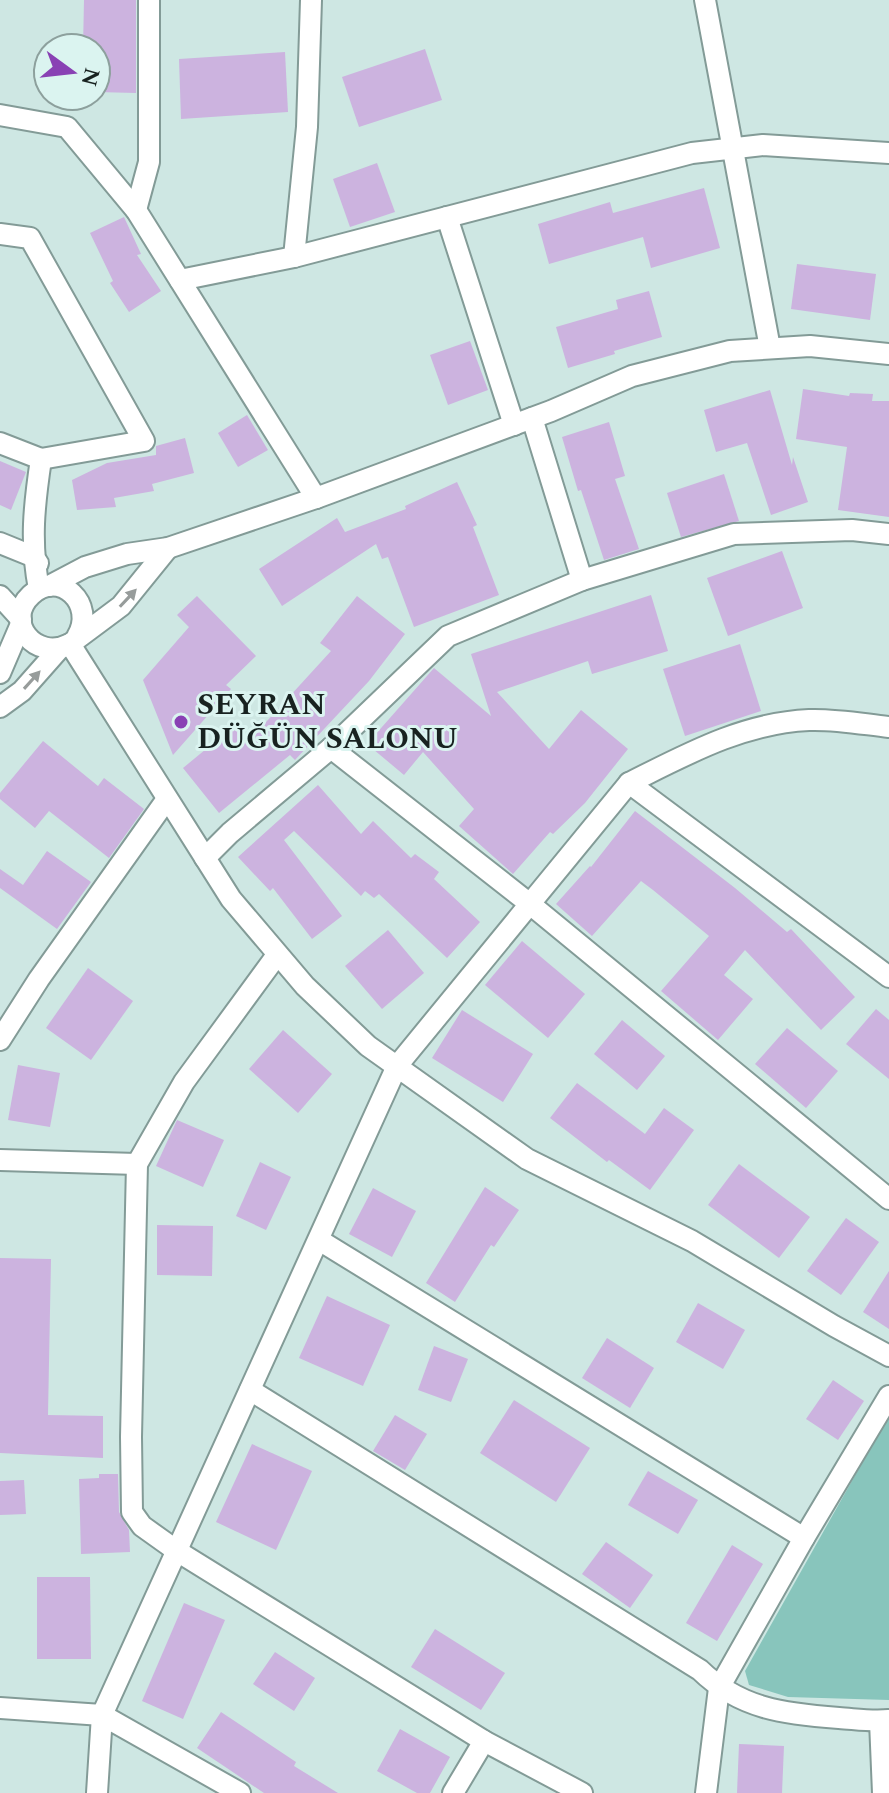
<svg xmlns="http://www.w3.org/2000/svg" width="889" height="1793" viewBox="0 0 889 1793" font-family="Spectral,serif">
  <style>
    .green { fill: #88c5bc }
    .building { fill: #ccb3df }
    .lines { fill: none; stroke-linecap: round; stroke-linejoin: round }
    .street-casing { stroke: #839b97; stroke-width: 24 }
    .street { stroke: #fff; stroke-width: 20 }
    .oneway { fill: #979c9b }
    .poi-dot { fill: #8941b4; stroke: #dbf4f0; stroke-width: 3 }
    .labels { text-anchor: middle; dominant-baseline: central; stroke-width: 6; stroke-linejoin: round; paint-order: stroke }
    .poi-label { font-size: 30px; font-weight: bold; fill: #182220; stroke: #dbf4f0; text-anchor: start }
  </style>
  <rect width="100%" height="100%" fill="#cee7e3"/>
  <!-- green -->
  <path class="green" d="M889,1415V1700L788,1697L749,1685L745,1671Z"/>
  <!-- building -->
  <g class="building">
    <path d="M84,0H136V93L96,92V48H83Z"/>
    <path d="M425,49L442,100L359,127L342,77Z"/>
    <path d="M285,52L288,112L181,119L179,59Z"/>
    <path d="M377,163L395,212L350,227L333,179Z"/>
    <path d="M704,188L720,248L651,268L643,237L549,264L538,224L610,202L613,213Z"/>
    <path d="M124,217L141,254L137,255L161,291L129,312L110,283L113,281L90,233Z"/>
    <path d="M797,264L876,274L870,320L791,309Z"/>
    <path d="M649,291L662,337L614,351L615,354L568,368L556,327L618,309L616,300Z"/>
    <path d="M470,341L488,390L448,405L430,355Z"/>
    <path d="M803,389L849,396L850,393L873,394L872,401H889V517L838,510L847,447L796,439Z"/>
    <path d="M770,390L792,465L793,457L808,502L771,515L747,443L716,452L704,410Z"/>
    <path d="M247,415L268,450L238,467L218,433Z"/>
    <path d="M609,422L625,476L615,479L639,549L604,560L581,490L578,491L562,437Z"/>
    <path d="M185,438L194,473L152,484L154,491L114,498L116,507L77,510L72,480L107,463L156,455V446Z"/>
    <path d="M0,461L26,472L11,510L0,505Z"/>
    <path d="M724,474L739,521L681,537L667,493Z"/>
    <path d="M457,482L477,525L473,527L499,595L414,627L388,557L382,559L376,544L282,606L259,569L337,518L345,532L406,509L405,506Z"/>
    <path d="M782,551L803,608L728,636L707,578Z"/>
    <path d="M651,595L668,651L592,674L588,661L497,692L549,749L581,710L628,749L585,803L553,834L550,832L513,874L459,826L474,809L423,752L404,775L367,744L434,668L491,716L471,654Z"/>
    <path d="M197,596L256,656L226,685L231,689L173,755L143,680L189,627L177,615Z"/>
    <path d="M357,596L405,634L369,681L295,760L290,755L219,813L183,768L234,726L247,743L331,651L320,643Z"/>
    <path d="M740,644L761,711L685,736L663,669Z"/>
    <path d="M43,741L98,786L104,778L144,809L109,858L49,811L35,828L0,799V793Z"/>
    <path d="M318,785L361,834L373,821L411,858L415,854L439,872L434,879L480,922L447,958L379,894L374,898L365,891L361,896L294,831L284,840L342,916L312,939L273,888L270,891L238,857Z"/>
    <path d="M635,811L735,888L787,932L791,929L855,997L821,1030L745,950L724,975L753,999L718,1040L661,991L709,936L653,890L641,881L592,936L556,904L590,866L591,867Z"/>
    <path d="M47,851L91,882L57,929L0,888V869L23,885Z"/>
    <path d="M388,930L424,973L382,1009L345,966Z"/>
    <path d="M522,941L585,994L548,1038L485,985Z"/>
    <path d="M88,968L133,1001L91,1060L46,1028Z"/>
    <path d="M876,1009L889,1020V1079L846,1044Z"/>
    <path d="M462,1010L533,1054L503,1102L432,1058Z"/>
    <path d="M622,1020L665,1056L637,1090L594,1054Z"/>
    <path d="M787,1028L838,1071L806,1108L755,1064Z"/>
    <path d="M283,1030L332,1074L298,1113L249,1069Z"/>
    <path d="M18,1065L60,1073L50,1127L8,1120Z"/>
    <path d="M577,1083L645,1134L664,1108L694,1130L650,1190L609,1160L607,1162L550,1118Z"/>
    <path d="M177,1120L224,1140L203,1187L156,1166Z"/>
    <path d="M260,1162L291,1177L266,1230L236,1216Z"/>
    <path d="M739,1164L810,1217L779,1258L708,1205Z"/>
    <path d="M485,1187L519,1210L494,1247L491,1245L455,1302L426,1283Z"/>
    <path d="M373,1188L416,1211L392,1257L349,1234Z"/>
    <path d="M846,1218L879,1242L841,1295L807,1271Z"/>
    <path d="M157,1225L213,1226L212,1276L157,1275Z"/>
    <path d="M0,1258L51,1259L48,1415L103,1416V1458L0,1453Z"/>
    <path d="M889,1271V1329L863,1312Z"/>
    <path d="M327,1296L390,1325L363,1386L299,1358Z"/>
    <path d="M698,1303L745,1330L723,1369L676,1342Z"/>
    <path d="M607,1338L654,1368L630,1408L582,1378Z"/>
    <path d="M434,1346L468,1359L451,1402L418,1390Z"/>
    <path d="M833,1380L864,1401L838,1440L806,1419Z"/>
    <path d="M514,1400L590,1448L556,1502L480,1453Z"/>
    <path d="M395,1415L427,1434L405,1470L373,1451Z"/>
    <path d="M252,1444L312,1471L276,1550L216,1522Z"/>
    <path d="M648,1471L698,1500L678,1534L628,1505Z"/>
    <path d="M99,1474H118L119,1512L129,1530L130,1552L81,1554L79,1479L99,1478Z"/>
    <path d="M24,1480L26,1514L0,1515V1481Z"/>
    <path d="M606,1542L653,1575L630,1608L582,1574Z"/>
    <path d="M732,1545L763,1564L717,1641L686,1623Z"/>
    <path d="M37,1577H90L91,1659H37Z"/>
    <path d="M184,1603L225,1620L183,1719L142,1701Z"/>
    <path d="M435,1629L505,1673L481,1710L411,1667Z"/>
    <path d="M275,1652L315,1678L294,1711L253,1684Z"/>
    <path d="M221,1712L296,1762L294,1766L338,1793H264L197,1748Z"/>
    <path d="M400,1729L450,1757L430,1793H417L377,1771Z"/>
    <path d="M739,1744L784,1746L782,1793H737Z"/>
  </g>
  <g class="lines">
    <defs>
      <g id="street">
        <path d="M705,0L770,348"/>
        <path d="M0,115L67,127L136,210L316,498"/>
        <path d="M136,210L149,162V0"/>
        <path d="M447,217L514,425"/>
        <path d="M0,234L30,238L144,441L41,459L0,443"/>
        <path d="M294,257L307,127L311,0"/>
        <path d="M180,280L294,257L692,153L763,145L889,153"/>
        <path d="M532,418L582,580"/>
        <path d="M0,543L32,556L38,563"/>
        <path d="M49,586L85,567L127,554L168,548L316,498L551,411L632,376L730,351L810,346L889,354"/>
        <path d="M39,589C30,542 34,506 41,459"/>
        <path d="M0,596L21,619"/>
        <path d="M77,637C97,604 59,568 31,595C3,621 35,662 70,644L121,606L168,548"/>
        <path d="M70,644L231,899L305,986L368,1046L527,1159L692,1241L834,1326L889,1356"/>
        <path d="M0,673L21,624"/>
        <path d="M0,707L22,691L60,648"/>
        <path d="M331,748L530,904L889,1199"/>
        <path d="M629,783C687,754 743,723 809,720C836,719 862,724 889,727"/>
        <path d="M205,858L230,833L331,748L448,636L582,580L734,534L852,530L889,534"/>
        <path d="M277,955L184,1082L137,1164L131,1437L132,1512L142,1526L177,1551L484,1741L582,1793"/>
        <path d="M0,1040L39,979L167,799"/>
        <path d="M0,1160L137,1164"/>
        <path d="M319,1240L804,1538"/>
        <path d="M250,1390L700,1670C740,1709 785,1714 839,1718C855,1719 872,1722 889,1720"/>
        <path d="M0,1708L102,1715L397,1066L629,783L889,977"/>
        <path d="M880,1721L883,1793"/>
        <path d="M97,1793L102,1715L240,1793"/>
        <path d="M453,1793L484,1741"/>
        <path d="M706,1793L719,1688L804,1538L889,1396"/>
      </g>
    </defs>
    <!-- street casing -->
    <use href="#street" class="street-casing"/>
    <!-- street -->
    <use href="#street" class="street"/>
  </g>
  <!-- one-way arrows -->
  <defs><path id="oneway-solid" d="M-6-.8H1V-3.2L6.5 0L1 3.2V.8H-6Z" transform="scale(2)"/></defs>
  <g class="oneway">
    <use href="#oneway-solid" transform="translate(128 598) rotate(-47)"/>
    <use href="#oneway-solid" transform="translate(32 680) rotate(-48)"/>
  </g>
  <!-- markers -->
  <circle class="poi-dot" cx="181" cy="722" r="8"/>
  <g class="labels">
    <!-- poi labels -->
    <g class="poi-label">
      <text x="197" y="705">SEYRAN<tspan x="197" dy="34">DÜĞÜN SALONU</tspan></text>
    </g>
  </g>
  <!-- north arrow -->
  <g transform="translate(72 72) rotate(105)"><circle r="38" fill="#dbf4f0" stroke="#8da09d" stroke-width="2"/>
  <path d="M0-6L14 30L0 20L-14 30Z" fill="#8941b4"/>
  <text y="-12" font-size="22" font-weight="bold" text-anchor="middle" fill="#182220">N</text>
  </g>
</svg>
